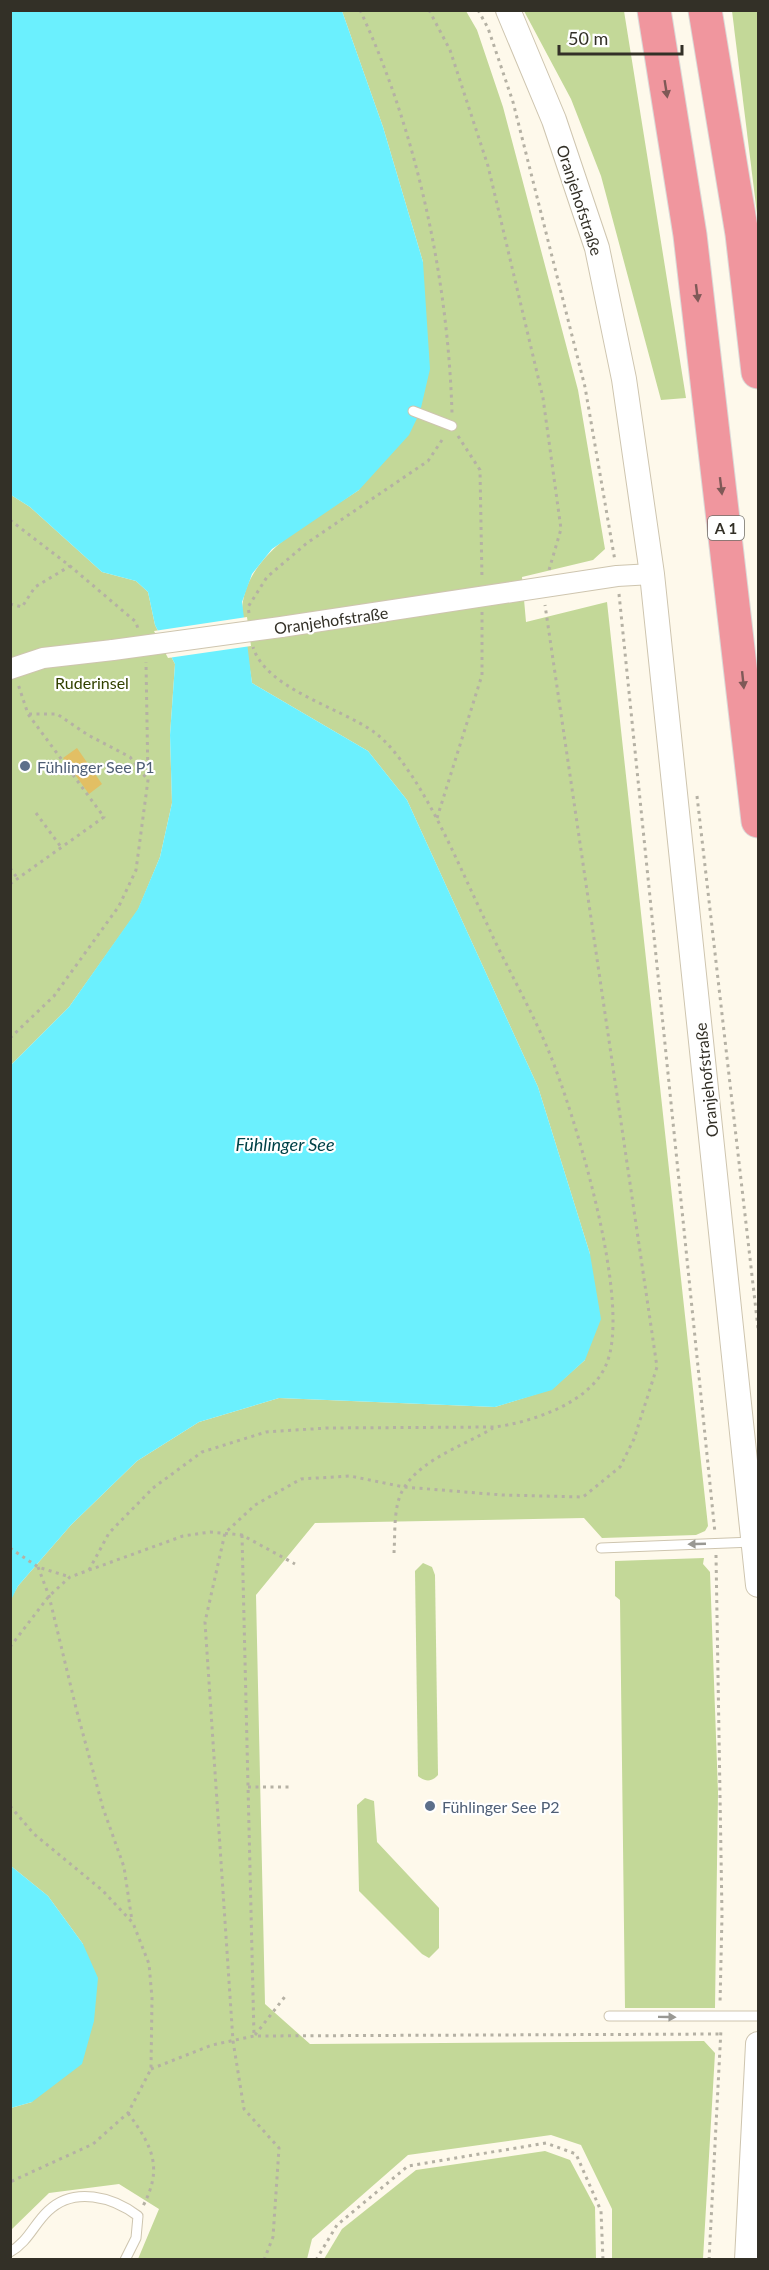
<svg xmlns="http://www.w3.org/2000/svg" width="769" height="2270" viewBox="0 0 769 2270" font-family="Lato,sans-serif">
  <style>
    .green { fill: #c3d898 }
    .water { fill: #6bf0fe }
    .pier { fill: #fef9eb }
    .building { fill: #e2bf64 }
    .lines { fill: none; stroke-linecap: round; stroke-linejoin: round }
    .service-casing { stroke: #cec5af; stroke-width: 11 }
    .minor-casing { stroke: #cec5af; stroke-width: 22 }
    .tertiary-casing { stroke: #cec5af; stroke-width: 26 }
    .motorway-casing { stroke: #dadad8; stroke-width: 35 }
    .path { stroke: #b5b1a4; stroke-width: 3; stroke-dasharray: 3 4.5; stroke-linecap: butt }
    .service { stroke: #fff; stroke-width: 9 }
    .minor { stroke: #fff; stroke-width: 20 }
    .tertiary { stroke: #fff; stroke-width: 24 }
    .motorway { stroke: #f0969e; stroke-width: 33 }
    .minor-bridge-casing { stroke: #cec5af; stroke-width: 22; stroke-linecap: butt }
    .minor-bridge { stroke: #fff; stroke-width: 20 }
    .oneway { fill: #7f5957 }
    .oneway2 { fill: #999893 }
    .service-dot { fill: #5c6f8a; stroke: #fff; stroke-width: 2 }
    .labels { text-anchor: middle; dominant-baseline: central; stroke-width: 4.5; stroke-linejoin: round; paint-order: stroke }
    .shield { fill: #fff; stroke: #706e68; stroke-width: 1.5 }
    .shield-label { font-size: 15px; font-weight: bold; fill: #333027 }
    .street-label { font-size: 16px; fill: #333027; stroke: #fff }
    .park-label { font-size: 16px; fill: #324100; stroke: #fff }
    .service-label { font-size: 16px; fill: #4e5e75; stroke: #fff; text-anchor: start }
    .water-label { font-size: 18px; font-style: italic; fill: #004248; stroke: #fff }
  </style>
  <rect width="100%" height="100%" fill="#fef9eb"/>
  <!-- green -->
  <g class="green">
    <path d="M342,11H466L477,30L503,107L578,390L605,549L593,560L522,577L526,622L607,602L708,1526L705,1531L696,1535L602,1538L584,1518L315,1523L256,1595L265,2004L310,2044L704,2041L715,2053L703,2259H612V2209L581,2145L551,2135L408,2155L312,2239L307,2259H138L159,2209L119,2184L49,2193L11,2230V2108L32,2102L83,1944L48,1896L11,1866L10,1600L18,1586L71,1525L137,1461L199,1422L279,1398L495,1407L552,1389L585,1360L590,1254L538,1087L407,800L368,751L252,683C250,664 239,618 243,601C252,548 319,517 359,490L423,262L383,127Z"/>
    <path d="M524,11H624L686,398L661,400L601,176L571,99Z"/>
    <path d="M732,11H758V222Z"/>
    <path d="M11,495L30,507L102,572L136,581L148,592L155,625L175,664L170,735L172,803L160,857L138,910L69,1007L11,1065Z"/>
    <path d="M704,1558L703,1564L710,1572L718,1792L715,2008H625L620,1600L615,1596V1561Z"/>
    <path d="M423,1563L432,1567L435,1575L438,1775C432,1782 425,1782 418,1776L415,1571Z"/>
    <path d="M365,1798L374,1801L377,1842L439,1908V1948L429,1958L422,1954L359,1891L357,1805Z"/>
    <path d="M545,2151L570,2160L595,2207L596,2259H324L342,2229L416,2170Z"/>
  </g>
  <!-- water -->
  <g class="water">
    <path d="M11,11H342L383,127L423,262L430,369L420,412L409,435L359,490L272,549L252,574L242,602L252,683L368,751L407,800L538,1087L590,1254L601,1319L585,1360L552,1390L495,1407L279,1398L199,1422L137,1461L71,1525L18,1586L11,1600V1065L69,1007L138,909L160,857L172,803L170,735L175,664L155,625L148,592L136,581L102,572L30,507L11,495Z"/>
    <path d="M11,1866L48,1896L83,1944L98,1978L94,2021L82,2064L32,2102L11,2108Z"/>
  </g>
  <!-- pier -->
  <path class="pier" d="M247,617L251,646L168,658L154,631Z"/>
  <!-- building -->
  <path class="building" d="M77,748L102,784L89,794L63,758Z"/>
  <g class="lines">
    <defs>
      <g id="service">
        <path d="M413,411L452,426"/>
        <path d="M601,1548L753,1542"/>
        <path d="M609,2016H758"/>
        <path d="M10,2252C28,2242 34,2224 48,2211C74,2186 113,2197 138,2216L136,2238L125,2260"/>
      </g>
      <g id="minor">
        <path d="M281,627L617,576L652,574"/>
        <path d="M10,669L43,658L113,650"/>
      </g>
      <g id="tertiary">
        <path d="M508,10L554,120L597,248L624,379L652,574L758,1585"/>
        <path d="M747,2260L758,2044"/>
      </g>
      <g id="motorway">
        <path d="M654,10L690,235L758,821"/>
        <path d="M705,10L742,234L758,372"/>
      </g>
    </defs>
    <!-- service casing -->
    <use href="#service" class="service-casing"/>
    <!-- minor casing -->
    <use href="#minor" class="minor-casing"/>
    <!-- tertiary casing -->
    <use href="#tertiary" class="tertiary-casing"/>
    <!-- motorway casing -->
    <use href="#motorway" class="motorway-casing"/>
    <!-- path -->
    <g class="path">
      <path d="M360,10C417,132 448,279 452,413"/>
      <path d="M429,10L450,50L488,166L543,398L561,529L549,570"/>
      <path d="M478,10L488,28L513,102L585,387L615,561"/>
      <path d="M458,436L480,470L482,579"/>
      <path d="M10,520L70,566L136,622L138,629"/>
      <path d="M619,594L715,1533"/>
      <path d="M10,604L22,607L35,587L70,566"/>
      <path d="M249,613L248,607L267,577L307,543L428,461L444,437"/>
      <path d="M29,714H57L88,735L130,757L147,779"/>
      <path d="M697,796L758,1328"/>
      <path d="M36,813L61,847"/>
      <path d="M437,818L482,675V612"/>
      <path d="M10,868L18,879"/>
      <path d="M10,884L104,817L28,714L18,684"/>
      <path d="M10,1038L54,996L119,906L136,870L148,780L146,662"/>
      <path d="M242,1535L254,2036"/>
      <path d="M10,1548L38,1567L70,1577"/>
      <path d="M394,1553C395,1537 394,1518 398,1502C408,1463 462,1447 493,1428"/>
      <path d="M716,1555L722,1915L720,2004"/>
      <path d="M38,1567L49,1596L76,1708L103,1808L124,1867L132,1921"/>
      <path d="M89,1570L109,1533L153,1488L202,1452L266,1432L327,1428L495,1427C532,1422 590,1403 606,1365C632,1307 579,1131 556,1070C538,1020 509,973 487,924C463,875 442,822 412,776C401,760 389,743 374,732C339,707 266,689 253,647"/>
      <path d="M10,1647L49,1596L70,1577L183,1536L210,1532L242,1535L295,1564"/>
      <path d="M248,1787H289"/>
      <path d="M10,1806L34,1834L102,1890L133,1923L149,1964L152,1998L151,2069L128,2113L93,2144L10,2182"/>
      <path d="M255,2035L287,1994"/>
      <path d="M151,2069L212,2045L254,2036L721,2034"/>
      <path d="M128,2113C153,2147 163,2168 143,2206"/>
      <path d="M264,2260L273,2237L279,2148L244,2109L233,2041L205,1622L225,1533L255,1505L301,1479L350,1476L404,1487L502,1495L583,1497L620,1467L634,1439L657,1367L545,605"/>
      <path d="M316,2260L337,2225L408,2166L546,2143L576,2154L601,2211L603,2260"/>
      <path d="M709,2260L721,2029"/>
    </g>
    <!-- service -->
    <use href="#service" class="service"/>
    <!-- minor -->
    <use href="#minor" class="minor"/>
    <!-- tertiary -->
    <use href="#tertiary" class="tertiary"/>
    <!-- motorway -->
    <use href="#motorway" class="motorway"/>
    <defs>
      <path id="minor-bridge" d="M113,650L281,627"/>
    </defs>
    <!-- minor-bridge casing -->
    <use href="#minor-bridge" class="minor-bridge-casing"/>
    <!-- minor-bridge -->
    <use href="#minor-bridge" class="minor-bridge"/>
  </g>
  <!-- one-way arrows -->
  <defs><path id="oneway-solid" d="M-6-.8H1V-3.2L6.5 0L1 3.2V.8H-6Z" transform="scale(1.5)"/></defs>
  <g class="oneway">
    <use href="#oneway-solid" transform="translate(666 89) rotate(81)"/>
    <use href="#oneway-solid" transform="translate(697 293) rotate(83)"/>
    <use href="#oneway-solid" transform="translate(721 486) rotate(83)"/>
    <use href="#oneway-solid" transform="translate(743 680) rotate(84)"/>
  </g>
  <g class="oneway2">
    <use href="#oneway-solid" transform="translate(697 1544) rotate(178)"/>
    <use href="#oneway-solid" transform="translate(667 2017) rotate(1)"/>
  </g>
  <!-- markers -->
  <g class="service-dot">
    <circle cx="25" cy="766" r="6"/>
    <circle cx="430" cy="1806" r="6"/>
  </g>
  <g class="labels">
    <!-- shield labels -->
    <rect class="shield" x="708" y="516" width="36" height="24" rx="4.5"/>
    <g class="shield-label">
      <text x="726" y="528">A 1</text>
    </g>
    <!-- street labels -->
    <g class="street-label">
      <text transform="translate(580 200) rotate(72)">Oranjehofstraße</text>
      <text transform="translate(331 620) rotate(-8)">Oranjehofstraße</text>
      <text transform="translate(706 1080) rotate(-96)">Oranjehofstraße</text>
    </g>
    <!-- park labels -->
    <g class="park-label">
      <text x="92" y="682">Ruderinsel</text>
    </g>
    <!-- service labels -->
    <g class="service-label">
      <text x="37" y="766">Fühlinger See P1</text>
      <text x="442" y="1806">Fühlinger See P2</text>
    </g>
    <!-- water labels -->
    <g class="water-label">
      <text x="285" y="1144">Fühlinger See</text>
    </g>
  </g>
  <!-- border -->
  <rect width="769" height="2270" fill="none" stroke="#333027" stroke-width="24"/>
  <!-- scale -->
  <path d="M559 45v9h123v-9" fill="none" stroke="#333027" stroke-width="3"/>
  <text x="568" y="45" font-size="18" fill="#333027" stroke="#ffffff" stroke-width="4.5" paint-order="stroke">50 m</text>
</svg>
